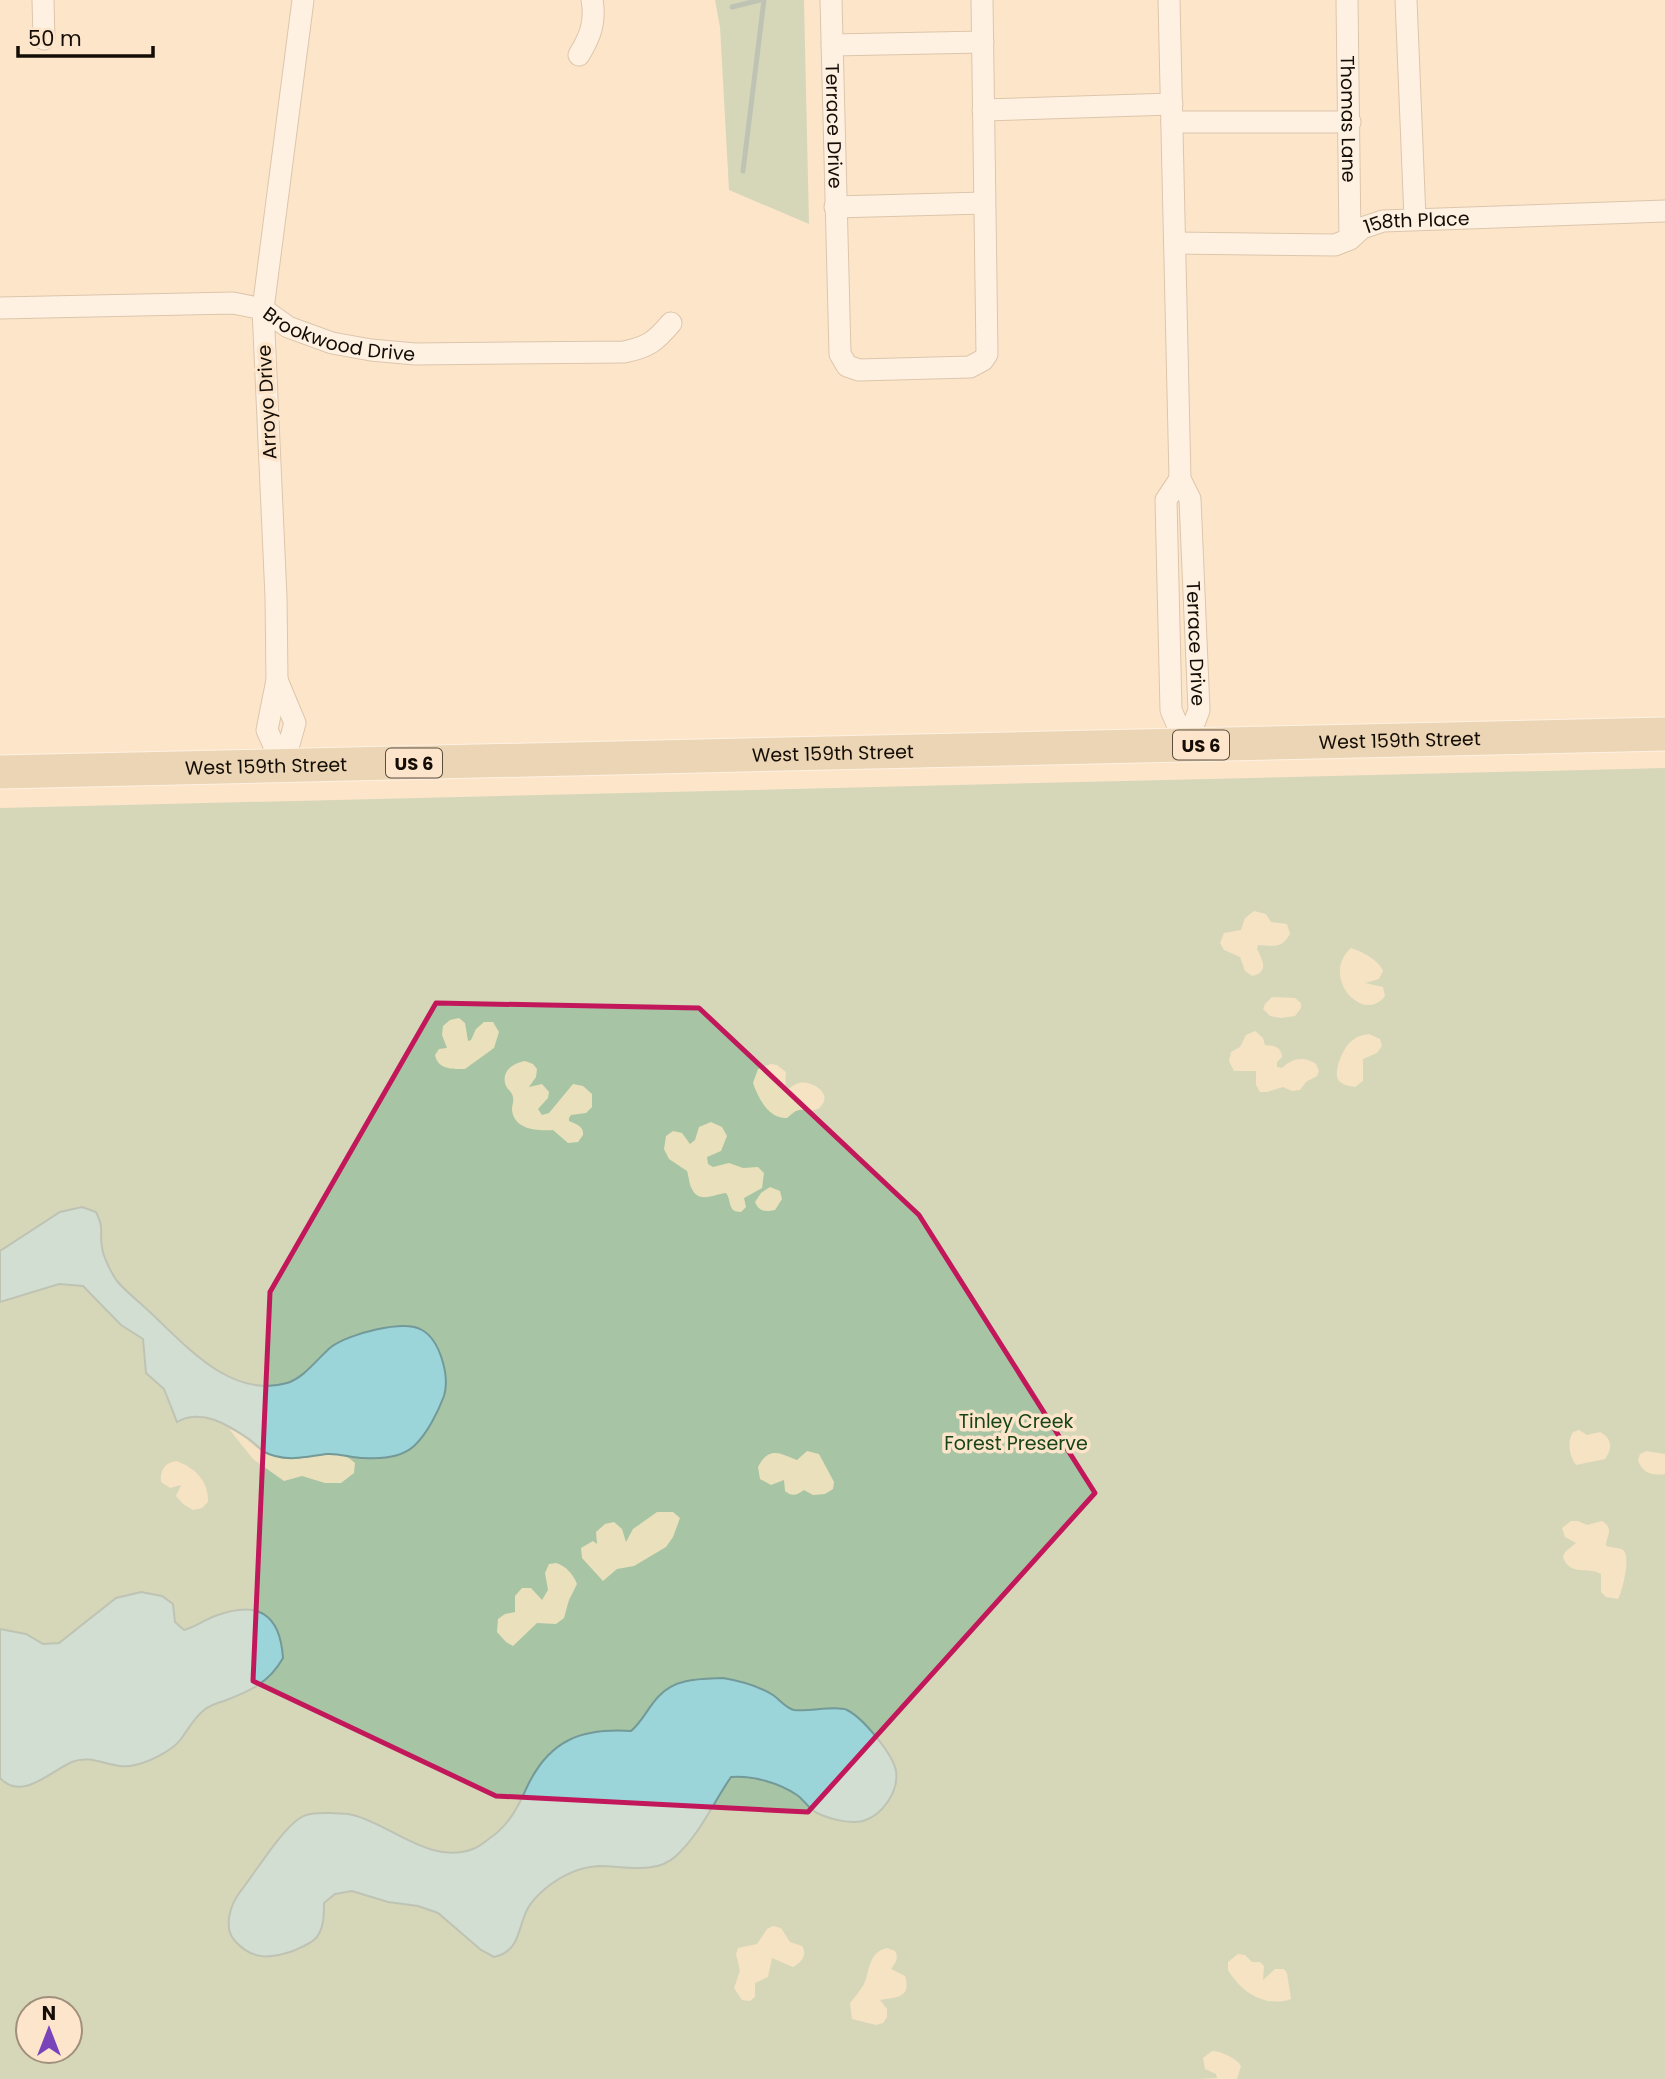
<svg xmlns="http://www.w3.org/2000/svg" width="1665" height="2079" viewBox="0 0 1665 2079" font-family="Poppins,sans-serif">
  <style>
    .green { fill: #a7c5a4; fill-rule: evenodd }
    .sand { fill: #eae0bb }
    .water { fill: #9cd5d9; stroke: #739999; stroke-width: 2 }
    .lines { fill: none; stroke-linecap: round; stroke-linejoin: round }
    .stream { stroke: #739999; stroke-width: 5 }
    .minor-casing { stroke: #b59f86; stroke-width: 23 }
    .primary-casing { stroke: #fff; stroke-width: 35 }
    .minor { stroke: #fff; stroke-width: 21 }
    .primary { stroke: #d4c19a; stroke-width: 33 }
    .marked { fill: none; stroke: #c2185b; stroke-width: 5; stroke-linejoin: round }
    .labels { text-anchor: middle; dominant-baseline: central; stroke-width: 7; stroke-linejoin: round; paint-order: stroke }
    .shield { fill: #fde5cb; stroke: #5a4e40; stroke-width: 2 }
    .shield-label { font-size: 18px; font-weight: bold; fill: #140d05 }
    .street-label { font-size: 19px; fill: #140d05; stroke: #fde5cb }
    .park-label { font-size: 19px; fill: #174416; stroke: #fde5cb }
  </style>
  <rect width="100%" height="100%" fill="#fde5cb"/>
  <!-- green -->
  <g class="green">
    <path d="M715,0H804L809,224L729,190L720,27Z"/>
    <path d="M1665,768V2079H0V808ZM28,2009H70V2051H28Z"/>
  </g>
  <!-- sand -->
  <g class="sand">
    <path d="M1254,911L1266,914L1271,922L1287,924L1290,934C1282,949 1272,946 1258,945L1257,949C1262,959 1270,972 1252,976L1245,971L1240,957L1224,950L1220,943L1224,933L1241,930L1245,918Z"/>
    <path d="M1351,948C1361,951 1379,960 1383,971L1379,979L1365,983L1383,987L1385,996C1364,1025 1319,977 1351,948Z"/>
    <path d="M1272,997L1295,998L1301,1003V1008L1295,1016L1281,1018L1270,1016L1263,1009L1265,1004Z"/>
    <path d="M459,1018L465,1023L468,1041L471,1040L476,1029L484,1022H493L499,1032L494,1048L465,1069C453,1069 438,1070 435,1055L439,1049L447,1048L442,1035L443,1026L450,1020Z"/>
    <path d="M1255,1031L1263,1038L1265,1045C1274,1046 1281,1046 1282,1057L1277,1062V1067L1282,1068C1293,1058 1304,1056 1316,1064L1319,1071L1317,1076L1306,1082L1300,1090L1292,1091L1283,1087L1267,1092H1260L1256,1085V1071H1234L1229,1061L1231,1052L1240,1047L1246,1035Z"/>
    <path d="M1369,1034L1380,1039L1382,1046L1377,1053L1363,1059V1081L1355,1087C1350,1086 1343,1085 1339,1081C1332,1072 1344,1045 1353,1040C1357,1036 1363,1035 1369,1034Z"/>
    <path d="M525,1061L533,1064L537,1069L536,1077L529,1087L542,1084L549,1092L548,1098L538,1109L542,1115L549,1113L573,1084L583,1086L592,1094V1107L586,1113L571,1115L569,1118V1121C576,1124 584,1126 583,1135L578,1142L568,1143L553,1130C538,1131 513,1130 512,1109C512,1105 514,1102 513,1098C513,1092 506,1089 505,1083C502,1070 514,1063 525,1061Z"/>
    <path d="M771,1064L777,1065L786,1072L785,1091C789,1089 794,1084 799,1083C810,1080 832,1092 822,1105C815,1115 805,1107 796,1111C792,1113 790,1116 787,1118C769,1119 758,1098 753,1083L758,1069Z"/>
    <path d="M711,1122L722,1127L727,1136L721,1151L707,1157L708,1164L713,1167L729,1163L743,1168L758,1167L764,1173L762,1188L744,1198L746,1207L741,1212C727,1212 732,1201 726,1193C715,1194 699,1204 692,1189C689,1184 689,1177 687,1171L669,1159L664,1149L666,1136L673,1131L682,1133L690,1144L695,1140L699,1127Z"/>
    <path d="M770,1187L780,1191L782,1199L775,1210C766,1212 759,1212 755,1202L761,1193Z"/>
    <path d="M229,1429C240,1432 247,1440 256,1447C264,1454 281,1459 292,1459C312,1459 338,1446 355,1463L354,1473L341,1483H325L302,1476L284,1481L253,1459Z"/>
    <path d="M1579,1430L1587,1435L1600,1432C1612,1438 1613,1449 1605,1459L1576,1465C1569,1456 1567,1441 1573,1432Z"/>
    <path d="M807,1451L819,1454L834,1482L833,1489L825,1494L813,1495L804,1490C798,1494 793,1498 785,1491L784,1480L771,1485L760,1479L758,1467C769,1446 779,1453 797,1460Z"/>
    <path d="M1646,1451L1665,1454V1474C1652,1476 1642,1473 1638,1460L1640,1454Z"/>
    <path d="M176,1461C195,1467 209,1482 208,1502L202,1508L193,1510L183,1504L176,1496L181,1485L170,1488L161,1482C160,1471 164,1463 176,1461Z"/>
    <path d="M657,1512H673L680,1518L673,1537L666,1547L634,1566L617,1569L603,1581L582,1558L581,1548L593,1541L597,1544L596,1532L605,1524L614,1522L622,1529L626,1542L633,1529Z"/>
    <path d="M1571,1521H1578L1587,1525L1602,1521C1615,1529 1606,1536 1606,1546C1611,1548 1619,1547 1623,1550C1631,1555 1623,1590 1618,1599L1606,1597L1601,1592V1574C1588,1566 1570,1577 1563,1557L1565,1552L1576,1543L1565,1537L1562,1528Z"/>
    <path d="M556,1563C566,1566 573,1574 577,1584L569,1600L564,1618L556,1624L537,1623L513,1646L506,1642L497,1632L498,1619L505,1614L515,1612V1596L522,1588H531L542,1600L548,1590L545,1573L549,1564Z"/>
    <path d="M773,1926L781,1928L790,1942L802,1946C808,1955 801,1963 793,1967L772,1958L768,1977L755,1983V1997L750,2001L742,2000L734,1988L740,1971L736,1954L738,1948L757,1944L767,1929Z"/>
    <path d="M887,1948L895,1951C899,1959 896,1962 891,1969L905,1976C912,1999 895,1997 880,2000L887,2009V2017L883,2023L876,2025L852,2019L850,2003C855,1997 860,1991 864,1984C870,1971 868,1952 887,1948Z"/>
    <path d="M1238,1954L1245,1955L1252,1962H1260L1264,1966L1263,1980L1275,1969H1284L1287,1973L1291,1999C1265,2008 1241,1992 1228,1970V1962Z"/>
    <path d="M1212,2051C1221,2051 1238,2059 1241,2066L1237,2079H1199L1217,2078L1216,2074L1205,2069L1203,2058Z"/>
  </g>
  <!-- water -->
  <g class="water">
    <path d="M82,1207L96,1212C105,1231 99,1230 102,1247C103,1257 112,1274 117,1281C127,1293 141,1303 152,1314C187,1347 232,1399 287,1383C304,1378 318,1358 331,1347C348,1334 404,1319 422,1330C440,1340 450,1376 444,1396C438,1412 427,1434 414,1446C401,1458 381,1459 364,1458C352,1458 339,1453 327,1454C309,1456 293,1461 275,1456C260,1452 260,1447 249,1439C228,1425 202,1408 177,1422L164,1389L146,1373L143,1339L121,1325L83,1286L59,1284L0,1302V1251L60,1212Z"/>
    <path d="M141,1592L162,1596L173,1604L175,1622L184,1630C196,1627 204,1620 215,1616C257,1600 280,1613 283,1658C269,1683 250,1691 224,1701C217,1703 210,1705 204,1710C194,1718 189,1728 181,1739C172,1751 149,1762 135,1765C113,1771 93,1753 72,1762C52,1770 22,1802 0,1778V1629L26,1634L43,1644L59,1643L116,1598Z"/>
    <path d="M723,1678C741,1681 757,1685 773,1695C780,1700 786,1708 794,1710C808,1712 837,1705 847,1710C863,1718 893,1754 896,1771C899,1791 883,1815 863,1821C850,1824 829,1819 817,1813C809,1809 804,1800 797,1795C779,1783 752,1775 731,1777C713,1803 700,1834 676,1856C656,1875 624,1866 599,1866C579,1867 561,1876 546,1888C540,1893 532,1901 528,1908C517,1928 521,1951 494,1957L481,1950L438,1913L418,1906L388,1902L352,1891L335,1894L324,1903C324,1914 324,1929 316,1938C311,1944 299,1948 293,1951C270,1959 252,1960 235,1941C223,1928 230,1905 240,1892C255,1873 281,1830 300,1818C309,1812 322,1813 331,1813C338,1814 346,1813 353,1815C392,1825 430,1865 473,1849C479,1847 485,1842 490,1838C509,1825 518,1807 527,1787C549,1740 581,1728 631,1731C643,1721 648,1707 659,1696C676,1678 700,1679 723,1678Z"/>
  </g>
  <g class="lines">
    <!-- stream -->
    <g class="stream">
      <path d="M732,7L760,0"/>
      <path d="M743,171L764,0"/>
    </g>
    <defs>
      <g id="minor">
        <path d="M43,0L44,39"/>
        <path id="s1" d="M831,0L840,354L847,366L859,370L970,367L983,360L987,354L982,0"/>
        <path id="s2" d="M1169,0L1180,479L1190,499L1199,710L1186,745"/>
        <path id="s3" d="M1347,0L1350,239"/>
        <path d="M1406,0L1415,218"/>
        <path d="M832,45L983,42"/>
        <path d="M579,55C590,37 596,22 592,0"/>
        <path d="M983,110L1172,104"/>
        <path d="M1172,122H1350"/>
        <path d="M835,207L984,203"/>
        <path id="s4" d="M1175,243L1335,245L1350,239L1362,228L1383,221L1665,211"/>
        <path id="s5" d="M0,308L233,303L263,309L288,327L332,343L371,350L415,354L624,352C648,347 655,342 671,323"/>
        <path d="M1180,479L1166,500L1171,710L1186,745"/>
        <path d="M277,680L295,723L283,766"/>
        <path d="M283,766L267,730L277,680L276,597L263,309L303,0"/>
      </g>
      <g id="primary">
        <path id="s6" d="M0,772L1665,734"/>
      </g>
    </defs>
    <!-- minor casing -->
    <use href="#minor" class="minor-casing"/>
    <!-- primary casing -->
    <use href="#primary" class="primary-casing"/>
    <!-- minor -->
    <use href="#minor" class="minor"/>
    <!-- primary -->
    <use href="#primary" class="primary"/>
  </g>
  <!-- marked area -->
  <path d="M0 0H1665V2079H0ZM436,1003L699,1008L919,1215L1095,1493L808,1812L496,1796L253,1681L270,1292Z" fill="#fde5cb" fill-opacity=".55" fill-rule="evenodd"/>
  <path class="marked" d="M436,1003L699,1008L919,1215L1095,1493L808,1812L496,1796L253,1681L270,1292Z"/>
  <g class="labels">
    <!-- shield labels -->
    <g class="shield">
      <rect x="1173" y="730.5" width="56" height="29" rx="5"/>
      <rect x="386" y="748.5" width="56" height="29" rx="5"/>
    </g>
    <g class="shield-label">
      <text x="1201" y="745">US 6</text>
      <text x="414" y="763">US 6</text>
    </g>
    <!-- street labels -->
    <g class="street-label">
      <text stroke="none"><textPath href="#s3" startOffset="119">Thomas Lane</textPath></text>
      <text stroke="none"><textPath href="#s1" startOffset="126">Terrace Drive</textPath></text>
      <text stroke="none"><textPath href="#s4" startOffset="248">158th Place</textPath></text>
      <text stroke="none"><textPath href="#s5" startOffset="346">Brookwood Drive</textPath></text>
      <text transform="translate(267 402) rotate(-93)">Arroyo Drive</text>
      <text stroke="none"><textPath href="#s2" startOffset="646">Terrace Drive</textPath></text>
      <text stroke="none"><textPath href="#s6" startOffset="1400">West 159th Street</textPath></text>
      <text stroke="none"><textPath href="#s6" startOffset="833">West 159th Street</textPath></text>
      <text stroke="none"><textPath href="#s6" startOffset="266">West 159th Street</textPath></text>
    </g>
    <!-- park labels -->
    <g class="park-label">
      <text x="1016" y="1421">Tinley Creek<tspan x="1016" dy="22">Forest Preserve</tspan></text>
    </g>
  </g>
  <!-- north arrow -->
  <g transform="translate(49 2030)"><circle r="33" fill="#fde5cb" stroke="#a08f7c" stroke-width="2"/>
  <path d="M0-5L12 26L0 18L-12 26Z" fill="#7943ba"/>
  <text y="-10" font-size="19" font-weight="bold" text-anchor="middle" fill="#140d05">N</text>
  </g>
  <!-- scale -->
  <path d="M18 46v10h135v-10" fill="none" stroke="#140d05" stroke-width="3.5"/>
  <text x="28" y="46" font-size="21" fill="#140d05" stroke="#fde5cb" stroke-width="5" paint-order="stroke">50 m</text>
</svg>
